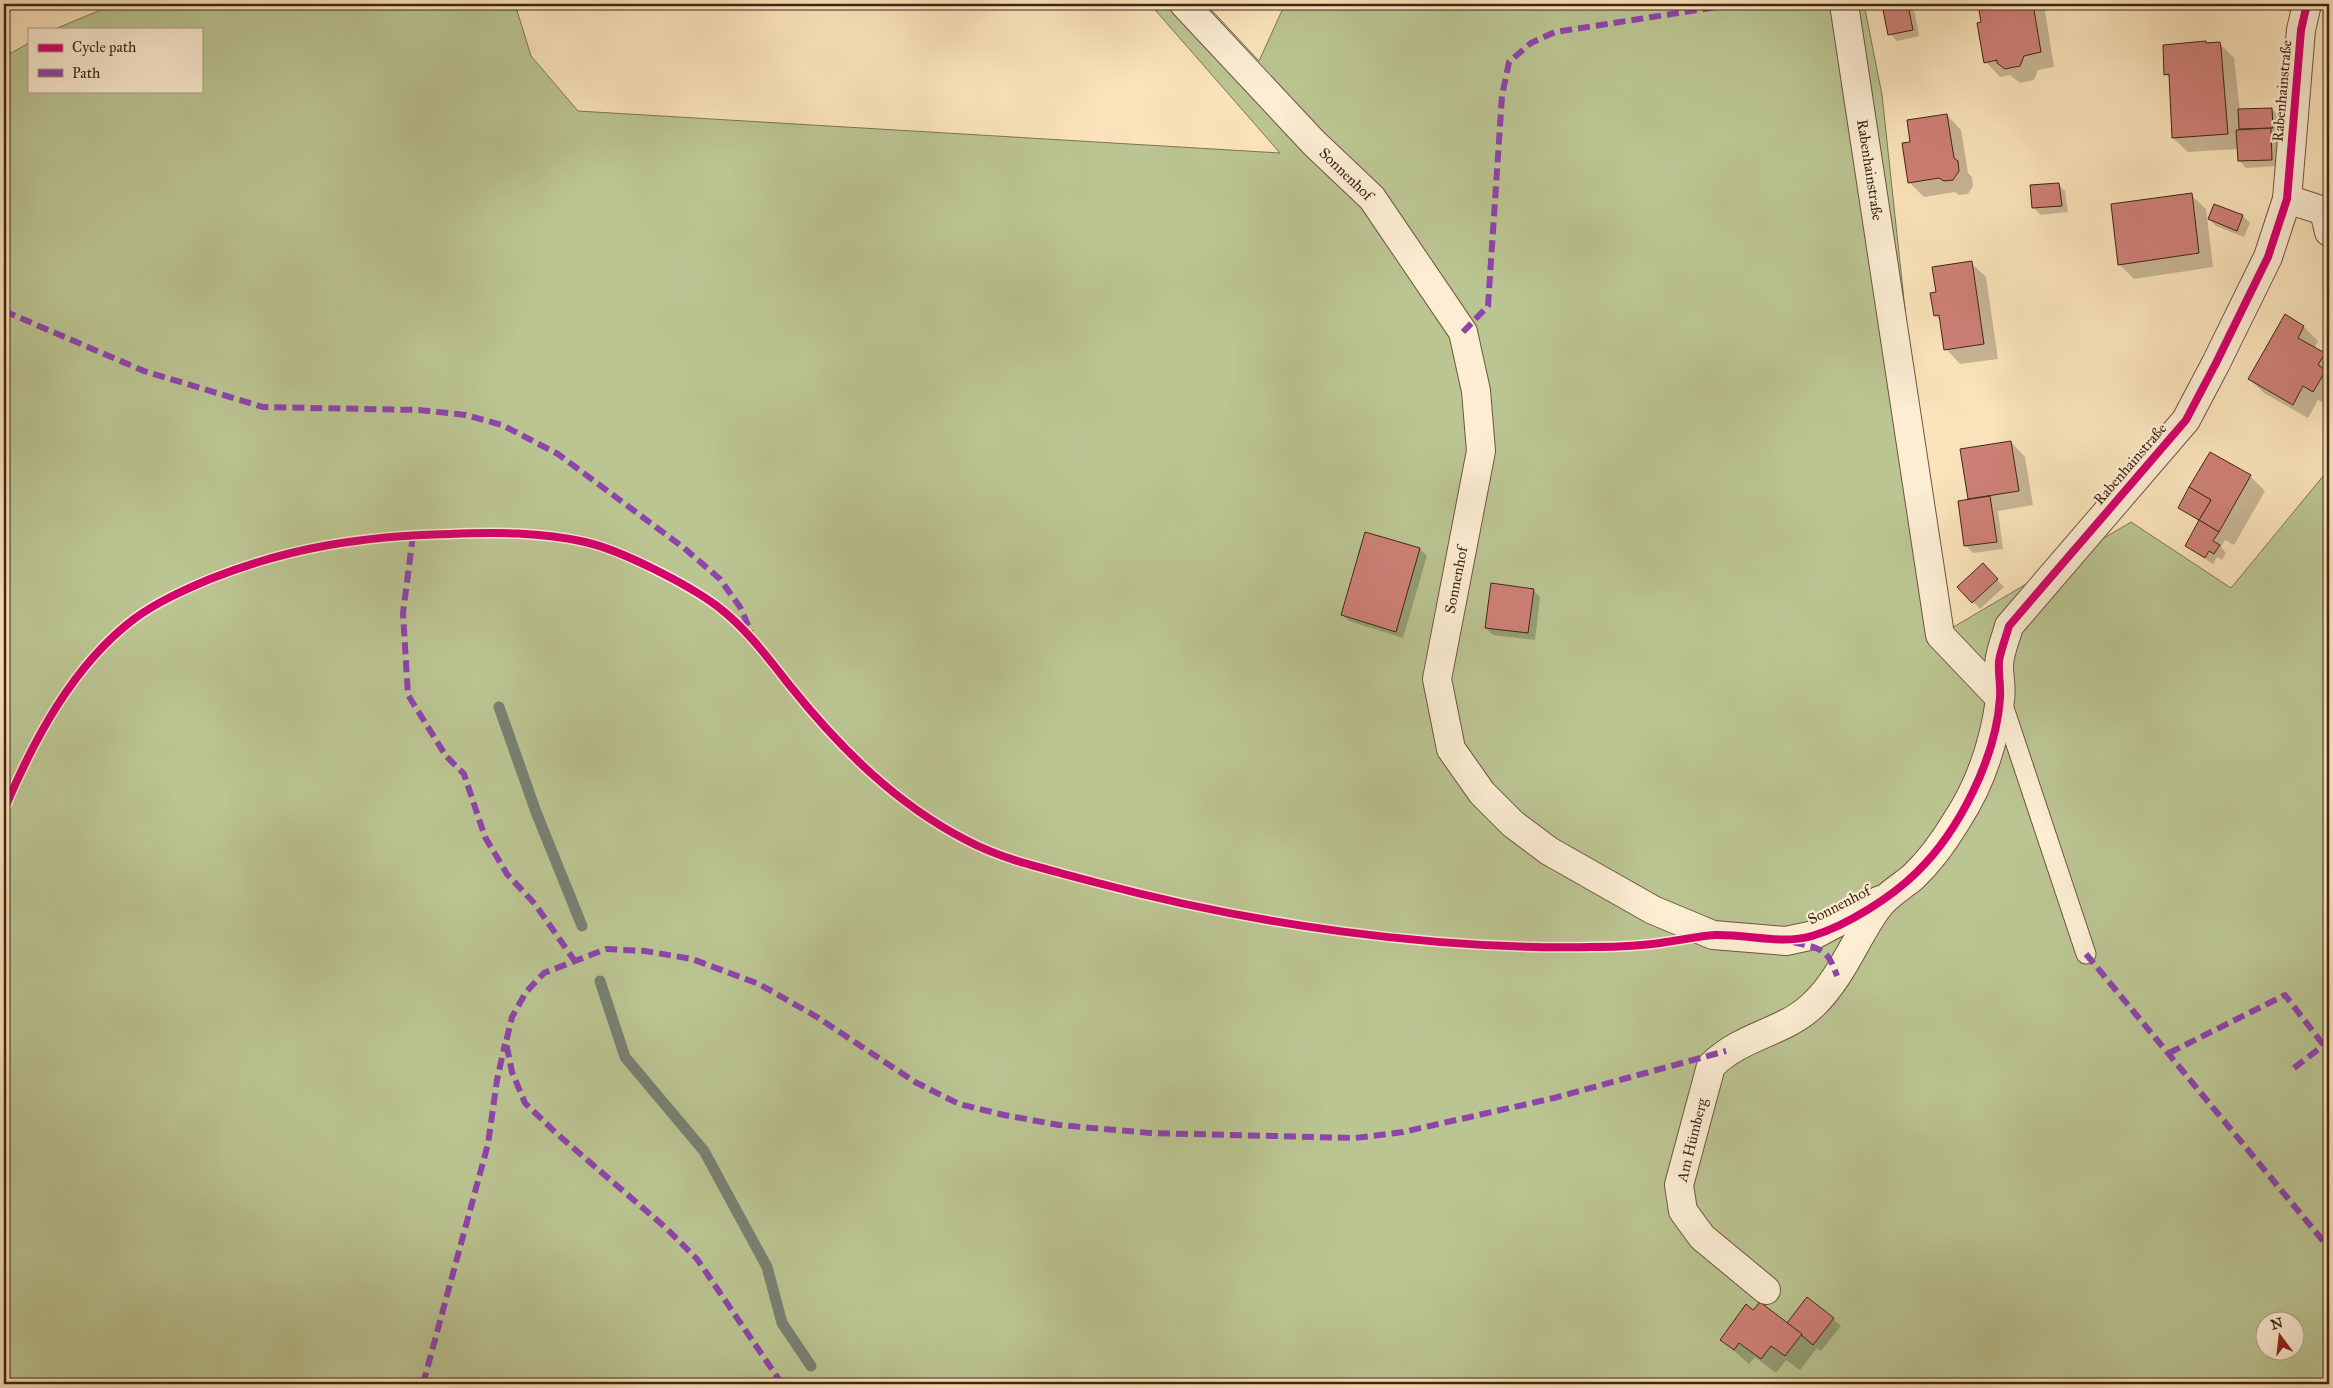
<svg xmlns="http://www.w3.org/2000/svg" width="2333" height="1388" viewBox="0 0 2333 1388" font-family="'IM FELL Great Primer',serif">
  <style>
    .green { fill: #bbc592; stroke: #7d7554; fill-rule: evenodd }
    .shadow { fill: #0003 }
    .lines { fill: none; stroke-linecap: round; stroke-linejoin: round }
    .stream { stroke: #798173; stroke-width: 11 }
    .building { fill: #cf8178; stroke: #3f2515 }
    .lane-casing { stroke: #6e553e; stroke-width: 21 }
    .street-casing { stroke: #6e553e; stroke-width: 30 }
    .lane { stroke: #fcedd3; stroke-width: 19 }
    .street { stroke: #fcedd3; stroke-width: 28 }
    .quiet { stroke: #8e44ad; stroke-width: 6; stroke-dasharray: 12 6; stroke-linecap: butt }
    .cycleway-casing { stroke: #fcedd3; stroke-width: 11 }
    .cycleway { stroke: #d6006c; stroke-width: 8 }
    .labels { text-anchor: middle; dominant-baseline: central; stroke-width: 4.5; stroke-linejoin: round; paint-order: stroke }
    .street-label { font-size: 15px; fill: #3f2515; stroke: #fcedd3 }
  </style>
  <rect width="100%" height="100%" fill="#fbe4bb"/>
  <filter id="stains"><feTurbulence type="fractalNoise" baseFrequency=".004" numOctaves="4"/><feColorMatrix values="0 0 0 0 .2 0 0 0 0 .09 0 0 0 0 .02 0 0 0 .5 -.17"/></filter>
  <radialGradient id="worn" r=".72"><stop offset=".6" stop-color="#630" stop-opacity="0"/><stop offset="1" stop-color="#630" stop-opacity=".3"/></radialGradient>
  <!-- green -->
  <path class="green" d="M115,4H515L531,56L578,111L1280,153L1150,4H1206L1259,61L1285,4H1864L1882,95L1940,635L2131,522L2231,588L2329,469V1384H4V57L29,43V91H201V29H55ZM2266,1320H2296V1350H2266Z"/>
  <!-- shadow -->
  <g class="shadow">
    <path d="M1979,4H2044L2054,67L2038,70L2034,80L2020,83L2010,75L2000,77L1986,62Z"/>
    <path d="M2275,4H2294L2289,12Z"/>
    <path d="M1908,6L1915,13L1919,36L1897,41L1890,34Z"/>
    <path d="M2219,43L2234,58L2240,111L2272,109L2279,117V166L2246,168L2239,160V149L2188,152L2173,138L2170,79L2166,74Z"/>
    <path d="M1947,115L1961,130L1968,173L1972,177L1973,186L1968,194L1959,195L1955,192L1924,197L1909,182L1911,143Z"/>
    <path d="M2058,184L2065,191L2068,212L2041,215L2034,208Z"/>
    <path d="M2191,195L2206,209L2213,267L2134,279L2119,264Z"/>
    <path d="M2215,205L2243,216L2250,223L2244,237L2216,226L2209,219Z"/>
    <path d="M1971,263L1986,277L1998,359L1960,364L1946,349L1942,322L1935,315L1937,293Z"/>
    <path d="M2285,316L2304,327L2318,341L2314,349L2329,359V403L2328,405L2318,400L2308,418L2264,393L2249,379Z"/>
    <path d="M2011,442L2025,457L2033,505L1998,511L2003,549L1973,553L1966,546L1971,500L1970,498Z"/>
    <path d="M2211,453L2250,476L2265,491L2234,545L2225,540L2221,547L2226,553L2222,560L2217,557L2213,564L2186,546L2200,522L2179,507Z"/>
    <path d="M1366,534L1420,549L1427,556L1403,638L1349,621L1342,614Z"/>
    <path d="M1990,572L2004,587L1980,609L1959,587Z"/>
    <path d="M1533,590L1540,597L1535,640L1493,635L1486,628Z"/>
    <path d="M1808,1298L1841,1326L1821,1351L1817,1348L1800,1370L1786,1360L1776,1373L1755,1357L1749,1364L1722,1340L1754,1311L1787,1325Z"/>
  </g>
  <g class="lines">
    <!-- stream -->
    <g class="stream">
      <path d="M499,707L536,812L582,926"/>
      <path d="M600,981L625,1057L704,1151L767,1267L782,1323L811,1366"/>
    </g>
  </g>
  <!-- building -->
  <g class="building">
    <path d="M1978,4H2033L2041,52L2024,56L2020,66L2005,69L1997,63V60L1984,63L1977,23L1981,22Z"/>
    <path d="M1908,5L1913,30L1888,35L1883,10Z"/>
    <path d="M2206,41V43L2220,42L2221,48L2228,134L2172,138L2169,74L2164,75L2163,45Z"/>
    <path d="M2272,108L2273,128L2239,129L2238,109Z"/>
    <path d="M1947,114L1954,158L1958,161L1959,171L1953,180L1944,181L1939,178L1908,183L1902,143L1910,142L1907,120Z"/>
    <path d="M2271,128L2272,160L2238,161L2236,130Z"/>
    <path d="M2059,183L2062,206L2032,208L2030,185Z"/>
    <path d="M2192,193L2199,253L2118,265L2111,204Z"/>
    <path d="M2214,204L2243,215L2237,231L2208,219Z"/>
    <path d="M1972,261L1984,344L1944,350L1939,315L1934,316L1930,293L1936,292L1932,267Z"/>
    <path d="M2285,314L2304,326L2298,338L2325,353L2318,365L2326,370L2313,392L2303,386L2293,405L2248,379Z"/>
    <path d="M2011,441L2019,491L1968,499L1960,449Z"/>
    <path d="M2210,452L2251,475L2219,532L2199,520L2211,500L2189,487Z"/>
    <path d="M2189,487L2211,500L2199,520L2178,508Z"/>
    <path d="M1990,496L1997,542L1964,546L1958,501Z"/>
    <path d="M2199,520L2219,532L2213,541L2220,545L2214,554L2209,551L2205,558L2185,546Z"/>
    <path d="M1365,532L1420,548L1396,632L1341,615Z"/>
    <path d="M1983,563L1998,579L1972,603L1957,587Z"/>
    <path d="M1491,583L1534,589L1528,633L1485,628Z"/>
    <path d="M1807,1297L1834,1318L1813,1345L1787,1323Z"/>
    <path d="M1760,1302L1802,1334L1785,1356L1771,1346L1761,1359L1739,1343L1734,1350L1720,1340L1746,1304L1753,1310Z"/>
  </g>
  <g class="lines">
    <defs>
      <path id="lane" d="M2002,702L2086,954"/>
      <g id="street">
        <path d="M1184,4L1314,143L1372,198L1463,332L1476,391L1481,451L1437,679L1451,749L1482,793L1513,824L1549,851L1653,910L1713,935L1786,941L1814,935L1880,900"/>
        <path d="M1844,4L1940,635L2000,698"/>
        <path d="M2287,199L2324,211L2329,232"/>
        <path d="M1766,1290L1702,1237L1683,1211L1679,1185L1711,1066C1743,1034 1785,1033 1814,1004C1841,978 1855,940 1876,910C1886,895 1900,888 1913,877C1930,861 1945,840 1957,820C1980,785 1994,742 2000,700C2002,689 1999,677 1999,666C1999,653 2006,638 2009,626L2186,420L2216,363L2268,257L2287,199L2301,30L2307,4"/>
      </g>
    </defs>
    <!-- lane casing -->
    <use href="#lane" class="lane-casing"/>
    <!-- street casing -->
    <use href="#street" class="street-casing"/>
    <!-- lane -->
    <use href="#lane" class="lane"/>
    <!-- street -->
    <use href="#street" class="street"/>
    <!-- quiet -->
    <g class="quiet">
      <path d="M4,311L144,371L263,407L419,410L466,415L502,425L558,454L684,548L720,579L740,607L751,632"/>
      <path d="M1463,332L1488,306L1502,96L1509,62L1531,43L1555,32L1736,4"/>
      <path d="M413,535L403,613L408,695L446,756L464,774L485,837L507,874L535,904L574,960"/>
      <path d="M1793,942C1821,949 1827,947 1837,976"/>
      <path d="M2086,954L2329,1248"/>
      <path d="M2169,1053L2285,995L2329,1052"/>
      <path d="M2294,1068L2329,1041"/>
      <path d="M423,1384L488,1144L497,1080L505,1044"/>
      <path d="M782,1384L697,1259L665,1227L556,1133L525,1103L512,1072L506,1042L512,1017L526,992L544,973L606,949L645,951L692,959L759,984L817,1017L915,1082L959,1104L1004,1115L1059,1125L1150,1133L1355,1138L1403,1132L1554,1098L1726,1051"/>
    </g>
    <defs>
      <path id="cycleway" d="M4,810C33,741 73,665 134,619C157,602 184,590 210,579C290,547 364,536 450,534C495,532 541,532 585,542C621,550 687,584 717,606C747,629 768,658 791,687C840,748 896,804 966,840C1005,861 1051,870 1094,882C1251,924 1430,950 1592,947C1617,947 1642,946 1666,942C1682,940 1699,936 1715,935C1748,934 1780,945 1812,936C1846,926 1892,897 1917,872C1959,831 1996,758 2000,698C2001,686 1998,673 1999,661C2001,649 2006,637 2009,626L2186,420L2216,363L2268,257L2287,199L2301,30L2307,4"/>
    </defs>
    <!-- cycleway casing -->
    <use href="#cycleway" class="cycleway-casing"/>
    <!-- cycleway -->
    <use href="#cycleway" class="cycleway"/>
  </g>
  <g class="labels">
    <!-- street labels -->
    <g class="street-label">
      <text transform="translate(2282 91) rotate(-85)">Rabenhainstraße</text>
      <text transform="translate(1870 170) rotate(81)">Rabenhainstraße</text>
      <text transform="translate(1346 174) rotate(44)">Sonnenhof</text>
      <text transform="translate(2130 464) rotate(-49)">Rabenhainstraße</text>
      <text transform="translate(1456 580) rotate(-79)">Sonnenhof</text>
      <text transform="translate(1839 905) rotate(-27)">Sonnenhof</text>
      <text transform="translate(1692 1140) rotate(-76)">Am Hümberg</text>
    </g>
  </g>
  <!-- margin -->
  <rect width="2333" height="1388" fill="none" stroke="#fbe4bb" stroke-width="20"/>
  <rect x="5" y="5" width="2323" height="1378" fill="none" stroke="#3f2515" stroke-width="2.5"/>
  <rect x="10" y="10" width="2313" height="1368" fill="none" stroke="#3f2515"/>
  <!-- legend -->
  <rect x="28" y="28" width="175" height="65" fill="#fcedd3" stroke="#b09d87"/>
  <rect x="38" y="44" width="25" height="8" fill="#d6006c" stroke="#b09d87"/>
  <text x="72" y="52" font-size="15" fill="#3f2515">Cycle path</text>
  <rect x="38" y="69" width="25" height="8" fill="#8e44ad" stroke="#b09d87"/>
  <text x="72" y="78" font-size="15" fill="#3f2515">Path</text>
  <!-- north arrow -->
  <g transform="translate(2280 1336) rotate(345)"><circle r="24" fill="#fcedd3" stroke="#b09d87"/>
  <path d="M0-4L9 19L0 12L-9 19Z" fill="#8f2418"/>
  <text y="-8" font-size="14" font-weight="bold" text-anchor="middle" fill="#3f2515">N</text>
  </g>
  <rect width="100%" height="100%" filter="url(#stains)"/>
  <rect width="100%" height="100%" fill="url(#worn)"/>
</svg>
